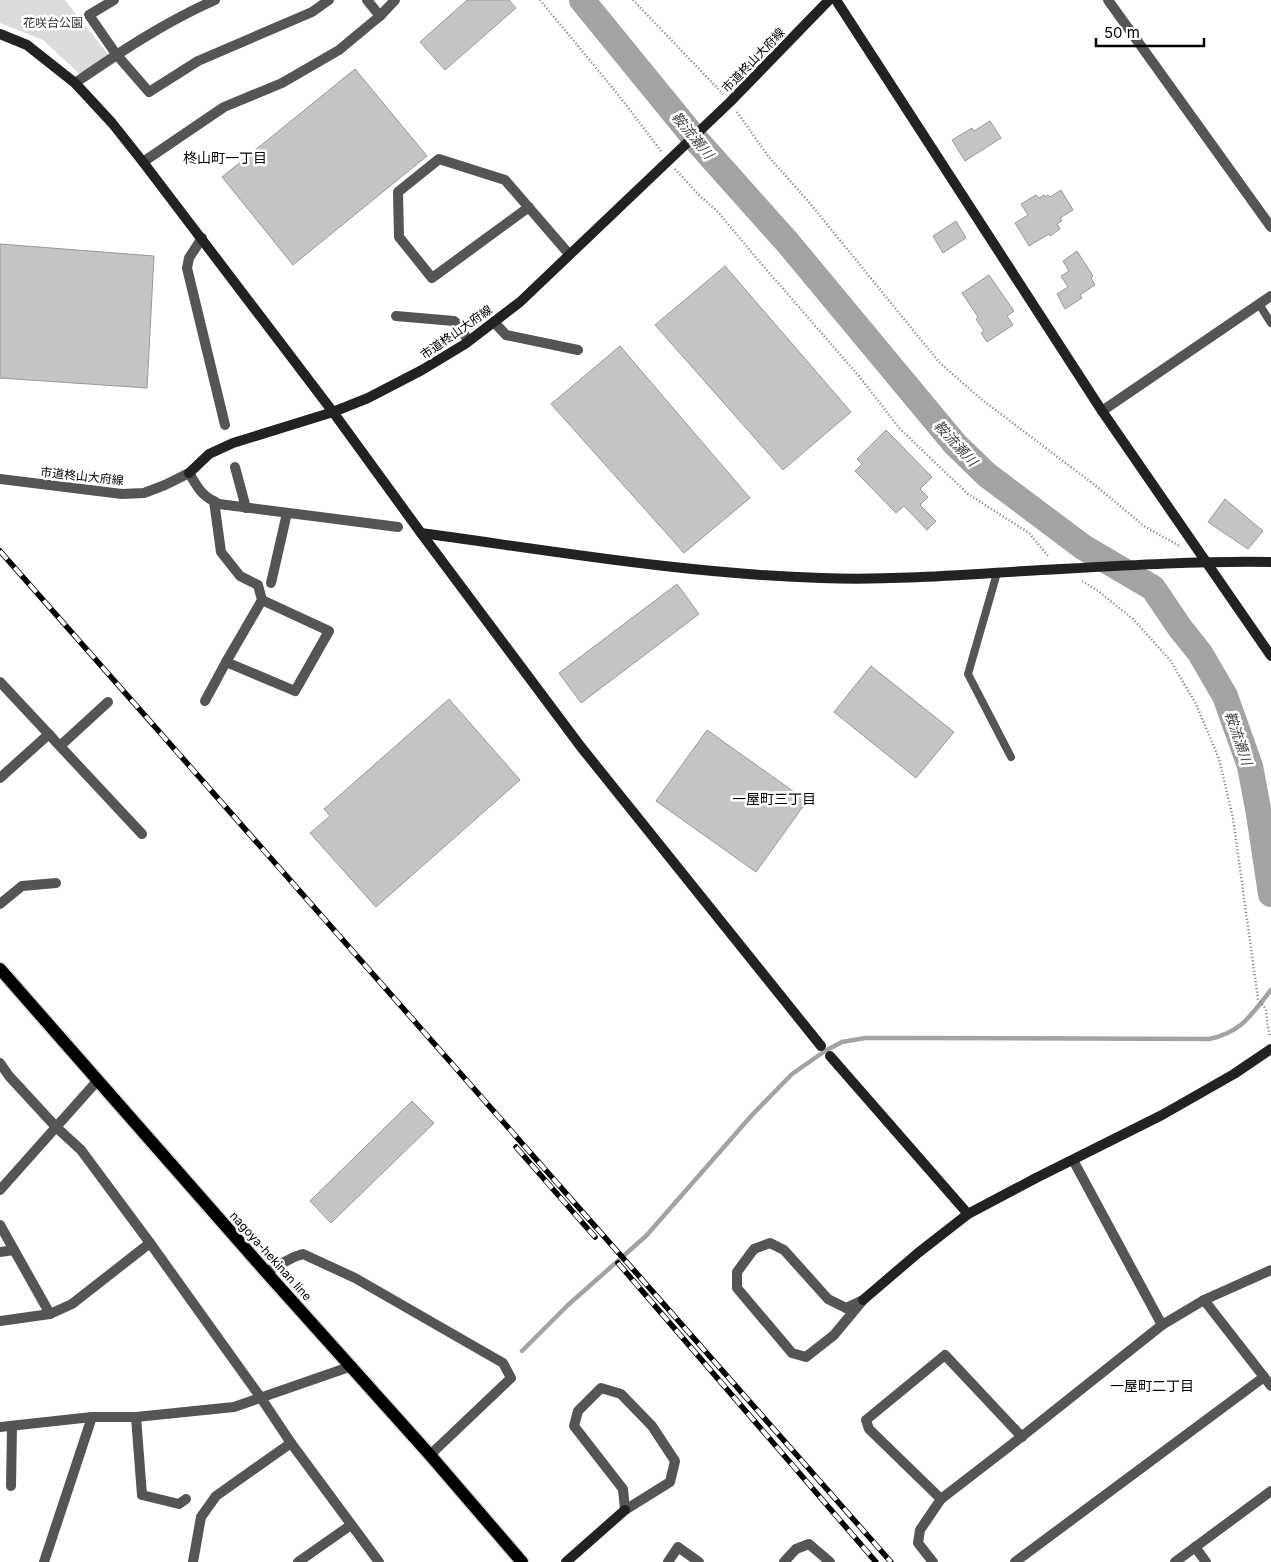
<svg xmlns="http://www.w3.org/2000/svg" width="1271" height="1562" viewBox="0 0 1271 1562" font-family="Inter,'Noto Sans JP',sans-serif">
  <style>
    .green { fill: #dcdcdc }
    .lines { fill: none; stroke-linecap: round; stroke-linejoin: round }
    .stream { stroke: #a3a3a3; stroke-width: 4.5 }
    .river { stroke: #a3a3a3; stroke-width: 26 }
    .building { fill: #c4c4c4; stroke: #999 }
    .primary-casing { stroke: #dbdbdb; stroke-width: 15 }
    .path { stroke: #777; stroke-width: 2.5; stroke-dasharray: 1 2.5; stroke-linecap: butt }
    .lane { stroke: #555; stroke-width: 8 }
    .street { stroke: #555; stroke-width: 10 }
    .secondary { stroke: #222; stroke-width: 10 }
    .primary { stroke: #000; stroke-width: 12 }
    .rail-casing { stroke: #000; stroke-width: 5.5 }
    .rail { stroke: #fff; stroke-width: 4; stroke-dasharray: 11; stroke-linecap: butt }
    .labels { text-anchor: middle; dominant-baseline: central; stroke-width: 5; stroke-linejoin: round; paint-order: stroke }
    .park-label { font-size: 12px; fill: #333; stroke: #fff }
    .street-label { font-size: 12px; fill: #000; stroke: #fff }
    .water-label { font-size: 14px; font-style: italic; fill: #444; stroke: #fff }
    .neighbourhood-label { font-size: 14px; fill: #000; stroke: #fff }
  </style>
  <rect width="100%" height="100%" fill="#fff"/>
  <!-- green -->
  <path class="green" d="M0,0H65L115,63L87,81L43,40L0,23Z"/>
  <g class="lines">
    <!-- stream -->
    <path class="stream" d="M522,1351L568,1305L646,1236L752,1115L792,1074L825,1051L842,1042L865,1038H910L1209,1039C1242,1032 1251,1015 1271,990"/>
    <!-- river -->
    <path class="river" d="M582,0L697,141L788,243L955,444L987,475L1083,547L1153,588L1180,628L1200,653L1225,696L1250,766L1259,814L1271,894"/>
  </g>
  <!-- building -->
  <g class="building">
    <path d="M467,0H509L516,8L445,70L420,42Z"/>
    <path d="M355,69L427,156L293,265L222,177Z"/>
    <path d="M990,121L1001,138L965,161L952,140L972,128L974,131Z"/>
    <path d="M1061,190L1073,210L1060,218L1062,221L1057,224L1060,229L1050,236L1049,234L1029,246L1015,223L1028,215L1021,204L1036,195L1039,198L1044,195L1045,197L1048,195L1050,197Z"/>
    <path d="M956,221L966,238L943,253L933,236Z"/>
    <path d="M0,244L154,256L147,388L0,378Z"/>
    <path d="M1077,251L1093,276L1091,278L1095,285L1080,295L1082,298L1065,309L1057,294L1068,287L1061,276L1069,271L1063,261Z"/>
    <path d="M725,266L851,412L783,470L655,325Z"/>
    <path d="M989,275L1014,311L1007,316L1013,325L987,342L981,333L984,331L976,319L978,317L962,293Z"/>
    <path d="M620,346L750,498L684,553L551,404Z"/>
    <path d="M886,430L932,477L920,489L928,497L920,505L936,521L927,530L904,506L896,513L855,471L862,464L857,459Z"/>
    <path d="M1225,499L1263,531L1248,549L1208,522Z"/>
    <path d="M677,584L699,614L581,703L559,673Z"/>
    <path d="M871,666L954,732L916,778L834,712Z"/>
    <path d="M449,699L520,780L376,907L310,833L330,816L324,809Z"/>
    <path d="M707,730L807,801L756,872L656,801Z"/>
    <path d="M412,1101L434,1123L331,1223L310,1201Z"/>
  </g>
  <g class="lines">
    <defs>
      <path id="primary" d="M0,969L266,1272L430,1455L522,1562"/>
    </defs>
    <!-- primary casing -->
    <use href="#primary" class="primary-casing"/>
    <!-- path -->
    <g class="path">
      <path d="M540,0L620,97L661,151"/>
      <path d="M633,0L723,94"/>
      <path d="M737,112L768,156L808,201L939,362L981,399L1096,486L1144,526L1181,547"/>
      <path d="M675,169L699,195L718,212L758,260L858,375L900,429L968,494L1029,533L1049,557"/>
      <path d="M1082,581L1098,591L1133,619L1170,660L1196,704L1219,759L1233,818L1258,999L1266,1009L1267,1022L1270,1037"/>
    </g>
    <!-- lane -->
    <g class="lane">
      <path d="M1259,304L1271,323"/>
      <path d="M997,573L968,674L1011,757"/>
    </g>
    <!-- street -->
    <g class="street">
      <path d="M114,0L89,15L116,54L149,92L198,61L312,12L329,0"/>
      <path d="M367,0L380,16"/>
      <path d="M1108,0L1271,227"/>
      <path d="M75,83C120,52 165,22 215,0"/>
      <path d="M143,162L224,107L282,83L339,50L380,16L395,0"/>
      <path d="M529,207L432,278L399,237L398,192L439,159L505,180L569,254"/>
      <path d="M202,238L189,258L187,268L225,425"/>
      <path d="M396,316L454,321L460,326L468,341"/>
      <path d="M494,322L506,335L578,350"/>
      <path d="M1102,411L1271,296"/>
      <path d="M235,467L246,508"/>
      <path d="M0,479L122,494L144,493L165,485L189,473C199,490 202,496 219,504L398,527"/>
      <path d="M214,501L221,552L240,576L258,585L262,600L226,662L295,691L329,631L262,600"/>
      <path d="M271,583L287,513"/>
      <path d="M0,682L142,834"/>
      <path d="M205,701L226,662"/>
      <path d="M60,746L108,702"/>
      <path d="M0,778L49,734"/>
      <path d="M0,904L22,886L56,883"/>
      <path d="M0,1063L9,1076L56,1127L81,1150L150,1243L261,1398L291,1443L379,1562"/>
      <path d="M1073,1160L1162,1325"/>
      <path d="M0,1190L98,1080"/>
      <path d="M0,1225L50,1314"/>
      <path d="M770,1243L784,1250L828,1299L846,1308L863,1300L834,1335L806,1357L792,1353L737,1288V1272L754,1249Z"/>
      <path d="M0,1252L14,1250"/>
      <path d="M266,1272L294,1257L303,1254L355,1278L503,1363L511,1378L430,1455"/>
      <path d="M1204,1300L1271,1386"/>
      <path d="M0,1321L50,1314L72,1304L150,1243"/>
      <path d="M601,1388L621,1394L652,1426L675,1461L670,1482L625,1510L623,1489L574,1426L578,1411Z"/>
      <path d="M136,1417L142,1495L179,1504L186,1499"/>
      <path d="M0,1427L92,1417H136L234,1407L352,1366"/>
      <path d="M11,1486L12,1426"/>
      <path d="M941,1499L869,1429L866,1420L945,1355L1022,1437"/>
      <path d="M1195,1547L1206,1562"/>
      <path d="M44,1562L92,1417"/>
      <path d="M193,1562L201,1517L216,1496L291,1443"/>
      <path d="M298,1562L351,1525"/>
      <path d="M668,1562L678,1547L699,1562"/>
      <path d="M784,1562L796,1549L809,1544L830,1562"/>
      <path d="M933,1562L918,1543L920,1530L941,1499L1011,1445L1162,1325L1204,1300L1271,1270"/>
      <path d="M1015,1562L1264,1377"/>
      <path d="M1175,1562L1271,1491"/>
    </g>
    <!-- secondary -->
    <g class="secondary">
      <path d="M836,0L1102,411L1271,656"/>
      <path d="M0,34L27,45L75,83L112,123L143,162L333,412L421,533L581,747L821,1046"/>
      <path d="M189,473L209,454L233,443L333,412L368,398L422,370L465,344L520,302L730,102L829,0"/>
      <path d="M421,533C553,551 687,574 821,578C901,581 981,573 1061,569C1131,565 1201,561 1271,562"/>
      <path d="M830,1056L968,1214"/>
      <path d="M863,1300L918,1253L968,1214L1036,1178L1162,1115L1234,1074L1271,1049"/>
      <path d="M566,1562L625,1510"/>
    </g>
    <!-- primary -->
    <use href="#primary" class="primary"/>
    <defs>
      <g id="rail">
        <path d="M0,551L891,1562"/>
        <path d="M516,1147L595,1237"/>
        <path d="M618,1263L876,1562"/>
      </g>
    </defs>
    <!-- rail casing -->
    <use href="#rail" class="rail-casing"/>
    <!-- rail -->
    <use href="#rail" class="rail"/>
  </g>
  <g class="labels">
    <!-- park labels -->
    <g class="park-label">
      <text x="53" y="22">花咲台公園</text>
    </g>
    <!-- street labels -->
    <g class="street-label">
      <text transform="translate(753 60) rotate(-46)">市道柊山大府線</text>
      <text transform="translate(456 332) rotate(-35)">市道柊山大府線</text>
      <text transform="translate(82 476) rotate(6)">市道柊山大府線</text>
      <text transform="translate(271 1256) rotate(48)">nagoya-hekinan line</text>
    </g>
    <!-- water labels -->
    <g class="water-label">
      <text transform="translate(693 135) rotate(50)">鞍流瀬川</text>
      <text transform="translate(956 443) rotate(47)">鞍流瀬川</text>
      <text transform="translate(1239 738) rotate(71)">鞍流瀬川</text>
    </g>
    <!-- neighbourhood labels -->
    <g class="neighbourhood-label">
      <text x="225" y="157">柊山町一丁目</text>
      <text x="774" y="798">一屋町三丁目</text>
      <text x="1152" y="1385">一屋町二丁目</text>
    </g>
  </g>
  <!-- scale -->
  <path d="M1096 38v8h108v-8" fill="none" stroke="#000000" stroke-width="2.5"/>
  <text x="1104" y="38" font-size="15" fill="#000000" stroke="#ffffff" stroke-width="4" paint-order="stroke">50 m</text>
</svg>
